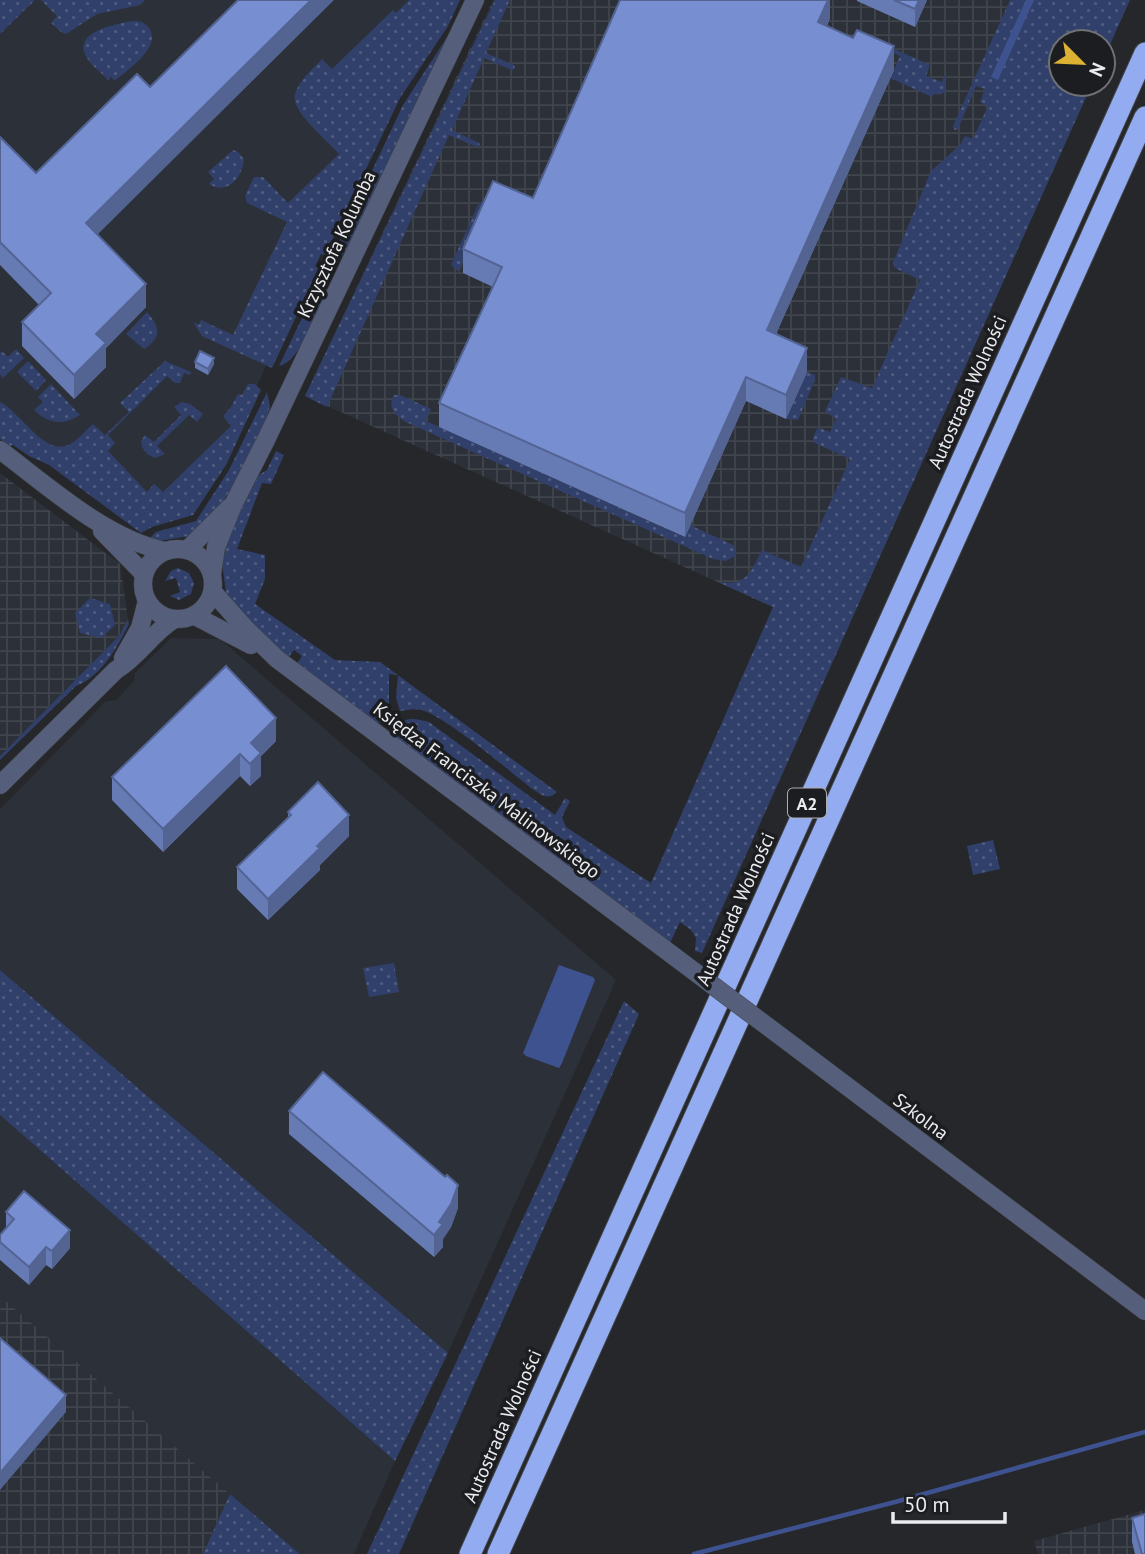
<svg xmlns="http://www.w3.org/2000/svg" width="1145" height="1554" viewBox="0 0 1145 1554" font-family="'PT Sans',sans-serif">
  <style>
    .built { fill: #2c3039 }
    .industrial { fill: url(#industrial-grid) }
    .grass { fill: url(#grass-dots) }
    .water { fill: #3f5290 }
    .lines { fill: none; stroke-linecap: round; stroke-linejoin: round }
    .stream { stroke: #3f5290; stroke-width: 4.5 }
    .minor-casing { stroke: #414345; stroke-width: 19 }
    .highway-casing { stroke: #414345; stroke-width: 23 }
    .minor { stroke: #555f7b; stroke-width: 18 }
    .highway { stroke: #93acf1; stroke-width: 21 }
    .minor-bridge-casing { stroke: #414345; stroke-width: 19; stroke-linecap: butt }
    .minor-bridge { stroke: #555f7b; stroke-width: 18 }
    .wall { fill: #667ab4 }
    .shaded-wall { fill: #536392 }
    .building { fill: #778ed1; stroke: #536392; stroke-width: 2 }
    .labels { text-anchor: middle; dominant-baseline: central; stroke-width: 7; stroke-linejoin: round; paint-order: stroke }
    .shield { fill: #1c1d20; stroke: #adaeb0; stroke-width: 2 }
    .shield-label { font-size: 18px; font-weight: bold; fill: #ebecee }
    .street-label { font-size: 19px; fill: #ebecee; stroke: #1c1d20 }
  </style>
  <defs>
    <pattern id="industrial-grid" width="8" height="8" patternUnits="userSpaceOnUse" patternTransform="scale(1.75)"><rect width="8" height="8" fill="#2c3039"/><path d="M0 4h8M4 0v8" fill="none" stroke="#40444c"/></pattern>
    <pattern id="grass-dots" width="8" height="8" patternUnits="userSpaceOnUse" patternTransform="scale(1.75)"><rect width="8" height="8" fill="#31406b"/><path d="M2 2h.1M6 6h.1" fill="none" stroke="#4f5c80" stroke-width="1.8" stroke-linecap="round"/></pattern>
  </defs>
  <rect width="100%" height="100%" fill="#25272a"/>
  <!-- built -->
  <g class="built">
    <path d="M0,0H439L228,447L195,494L130,512L0,416Z"/>
    <path d="M171,638L220,639L616,980L448,1353L0,970V809L106,701L116,700L134,681L135,673Z"/>
    <path d="M0,1115L395,1461L354,1554H300L0,1296Z"/>
  </g>
  <!-- industrial -->
  <g class="industrial">
    <path d="M493,0H1057L917,418L782,611L305,396Z"/>
    <path d="M0,473L120,564L128,619L119,636L0,756Z"/>
    <path d="M0,1296L230,1494L203,1554H0Z"/>
    <path d="M1145,1510V1554H1038L1034,1541Z"/>
  </g>
  <!-- grass -->
  <g class="grass">
    <path d="M0,0H35L0,34Z"/>
    <path d="M41,0H145L140,5L97,14L66,34L61,32L51,23L57,16Z"/>
    <path d="M409,0H460L448,26L400,98L325,255L321,254L315,266L319,268L272,368L202,336L193,322L199,325L201,320L233,335L287,222L247,203L245,196L254,177H263L288,203L339,154C328,141 290,111 295,94C299,80 313,69 322,59L332,69L393,10L396,13Z"/>
    <path d="M495,0H510L486,53L514,65L515,69L512,70L484,58L452,130L479,143L480,145L477,147L449,135L327,407L305,396Z"/>
    <path d="M1010,0H1130L1103,60V42H1061V84H1092L702,953L695,951L696,938L691,930L680,922L670,943L398,740L394,735L395,728C405,716 415,718 429,722L555,815L565,798L570,801L562,817L566,827L651,883L773,607L718,582C747,586 750,573 762,550L801,567L850,459L815,443L813,439L816,430L820,428L830,432L836,419L825,411L841,377L872,388L920,280L895,268L893,265L894,260L931,171L959,146L965,136L973,139L988,106L980,102L985,89L976,86L958,129L954,130L953,126Z"/>
    <path d="M132,21C139,21 143,21 148,27C164,46 128,69 115,81L111,77L108,80C101,72 89,64 86,56C73,31 117,24 132,21Z"/>
    <path d="M453,28L348,249L340,258H331L403,105Z"/>
    <path d="M870,38L930,65L926,76L942,82L945,74V92L939,95L934,93L932,97L890,78L900,56L872,43Z"/>
    <path d="M233,150L238,152L244,159C243,176 228,196 209,184L214,179L208,172Z"/>
    <path d="M482,201L486,202L482,219L459,272L451,265L478,205Z"/>
    <path d="M324,272L329,281L327,289C318,308 301,362 279,366Z"/>
    <path d="M147,312C160,327 162,338 144,349L126,334Z"/>
    <path d="M16,349L24,358L3,378L0,374V353L2,351L8,357Z"/>
    <path d="M28,361L46,380L36,391L17,372Z"/>
    <path d="M165,361L191,372L190,375L184,373L180,383H175L167,376L108,435L115,443L108,451L147,492L154,484L163,492L231,426L223,416L231,407L238,394L242,395L248,384H255L261,390L226,465L193,515L152,527L141,533L49,465L29,456L13,445L10,446L0,439V402C22,413 46,460 72,443C80,438 86,430 93,424L105,435L129,412L120,403Z"/>
    <path d="M807,372L815,375V380L798,420L786,419Z"/>
    <path d="M51,384L80,415C64,426 48,424 34,410L43,402L38,397Z"/>
    <path d="M267,392L270,406L267,417L240,474L220,507L189,536L159,541L148,540L156,532L196,521L229,470Z"/>
    <path d="M394,395H400L431,409L426,421L684,537L690,525L733,545L736,550L735,556L726,561L713,559L406,422C395,416 387,407 394,395Z"/>
    <path d="M182,402L190,404L203,414L197,422L189,415L157,446L165,454L155,458L147,454L142,447L141,441L145,435L154,442L181,415L174,407Z"/>
    <path d="M276,451L284,455L271,484L262,483L237,549L265,555V579L255,604L335,660L380,662L557,792C549,800 542,796 534,790C511,773 446,716 421,710C414,708 407,710 400,711L396,698L398,675L389,674V716L383,724L376,722L297,664L302,656L294,650L288,658L264,639L227,599L226,593L222,563L224,548L232,526L259,475L267,470Z"/>
    <path d="M178,568L189,573L194,583L191,594L179,600L170,596L180,592L176,578L165,581L171,571Z"/>
    <path d="M90,598L110,604L115,625L101,638L80,633L75,613Z"/>
    <path d="M128,619L129,624C118,646 101,677 76,686L0,760V756L119,636Z"/>
    <path d="M993,840L1000,869L973,875L967,846Z"/>
    <path d="M394,963L399,992L369,997L363,968Z"/>
    <path d="M0,970L448,1353L395,1461L0,1115Z"/>
    <path d="M624,1001L639,1014L399,1554H367Z"/>
    <path d="M230,1494L300,1554H203Z"/>
  </g>
  <!-- water -->
  <g class="water">
    <path d="M1026,0H1034L998,80L991,77Z"/>
    <path d="M559,965L593,977L595,980L562,1063L559,1068L526,1056L523,1053Z"/>
  </g>
  <g class="lines">
    <!-- stream -->
    <path class="stream" d="M694,1554L895,1502L1145,1432"/>
    <defs>
      <g id="minor">
        <path d="M0,450C48,486 106,539 165,551"/>
        <path d="M102,531L144,574"/>
        <circle cx="178" cy="584" r="35"/>
        <path d="M187,550L230,507"/>
        <path d="M212,574L216,547L233,505L266,440L475,0"/>
        <path d="M213,592L245,628L277,659L671,954"/>
        <path d="M195,616L251,645"/>
        <path d="M123,658L140,628L147,601"/>
        <path d="M0,785L116,670C138,657 151,634 173,620"/>
        <path d="M795,1047L1145,1311"/>
      </g>
      <g id="highway">
        <path d="M470,1554L1145,53"/>
        <path d="M498,1554L1145,117"/>
      </g>
    </defs>
    <!-- minor casing -->
    <use href="#minor" class="minor-casing"/>
    <!-- highway casing -->
    <use href="#highway" class="highway-casing"/>
    <!-- minor -->
    <use href="#minor" class="minor"/>
    <!-- highway -->
    <use href="#highway" class="highway"/>
    <defs>
      <path id="minor-bridge" d="M671,954L795,1047"/>
    </defs>
    <!-- minor-bridge casing -->
    <use href="#minor-bridge" class="minor-bridge-casing"/>
    <!-- minor-bridge -->
    <use href="#minor-bridge" class="minor-bridge"/>
  </g>
  <!-- wall -->
  <g class="wall">
    <path d="M830,0V18L827,26L894,70L776,334L807,372L786,419L746,401L685,537L439,427V403L493,287L463,273V249L533,198Z"/>
    <path d="M857,0H927L915,27L857,1Z"/>
    <path d="M0,137L98,234L146,307L106,348V367L74,399L22,346V322L39,305L0,265Z"/>
    <path d="M195,362L214,364L208,375L195,368Z"/>
    <path d="M276,741L261,756V776L250,786L240,776L163,852L112,800V777Z"/>
    <path d="M288,812L349,836L320,865V870L268,920L237,889V867L288,817Z"/>
    <path d="M289,1111L458,1208L451,1227L443,1239V1247L434,1257L289,1134Z"/>
    <path d="M6,1212L70,1248L52,1269L46,1265L29,1285L0,1260V1235L6,1228Z"/>
    <path d="M1132,1518L1145,1554H1135L1132,1542Z"/>
  </g>
  <!-- shaded-wall -->
  <g class="shaded-wall">
    <path d="M311,0H334L86,246V223Z"/>
    <path d="M828,0H830V18L818,46V22Z"/>
    <path d="M919,0H927L915,27V9Z"/>
    <path d="M894,46V70L767,354V330Z"/>
    <path d="M146,284V307L106,348V367L74,399V375L96,334Z"/>
    <path d="M807,348V372L786,419V395Z"/>
    <path d="M214,358V364L208,375V369Z"/>
    <path d="M746,377V401L685,537V513Z"/>
    <path d="M276,718V741L261,756V776L250,786L251,743Z"/>
    <path d="M240,754V776L163,852V829Z"/>
    <path d="M349,815V836L320,865V870L268,920V899L317,846Z"/>
    <path d="M458,1185V1208L451,1227L443,1239V1247L434,1257V1235Z"/>
    <path d="M70,1230V1248L52,1269V1251Z"/>
    <path d="M46,1247V1265L29,1285V1267Z"/>
    <path d="M66,1395V1412L0,1490V1473Z"/>
  </g>
  <!-- building -->
  <g class="building">
    <path d="M238,0H311L86,223L146,284L96,334L106,343L74,375L22,322L51,293L0,242V137L36,173L137,74L150,87Z"/>
    <path d="M620,0H828L818,22L853,38L857,30L894,46L767,330L807,348L786,395L746,377L685,513L439,403L502,267L463,249L493,181L533,198Z"/>
    <path d="M894,0H919L915,9Z"/>
    <path d="M200,351L214,358L208,369L195,362Z"/>
    <path d="M226,666L276,718L251,743L261,753L250,764L240,754L163,829L112,777Z"/>
    <path d="M318,782L349,815L317,846L320,848L268,899L237,867L291,815L288,812Z"/>
    <path d="M323,1072L445,1177L447,1175L458,1185L451,1204L439,1222L443,1224L434,1235L289,1111Z"/>
    <path d="M24,1191L70,1230L52,1251L46,1247L29,1267L0,1242V1235L14,1219L6,1212Z"/>
    <path d="M0,1338L66,1395L0,1473Z"/>
    <path d="M1145,1514V1554H1142L1132,1518Z"/>
  </g>
  <g class="labels">
    <!-- shield labels -->
    <rect class="shield" x="788" y="788.5" width="38" height="29" rx="5"/>
    <g class="shield-label">
      <text x="807" y="803">A2</text>
    </g>
    <!-- street labels -->
    <g class="street-label">
      <text transform="translate(336 244) rotate(-65)">Krzysztofa Kolumba</text>
      <text transform="translate(967 392) rotate(-66)">Autostrada Wolności</text>
      <text transform="translate(487 790) rotate(37)">Księdza Franciszka Malinowskiego</text>
      <text transform="translate(735 909) rotate(-66)">Autostrada Wolności</text>
      <text transform="translate(921 1116) rotate(37)">Szkolna</text>
      <text transform="translate(502 1426) rotate(-66)">Autostrada Wolności</text>
    </g>
  </g>
  <!-- north arrow -->
  <g transform="translate(1082 63) rotate(114)"><circle r="33" fill="#1c1d20" stroke="#6f7072" stroke-width="2"/>
  <path d="M0-5L12 26L0 18L-12 26Z" fill="#ddb233"/>
  <text y="-10" font-size="19" font-weight="bold" text-anchor="middle" fill="#ebecee">N</text>
  </g>
  <!-- scale -->
  <path d="M893 1512v10h112v-10" fill="none" stroke="#ebecee" stroke-width="3.5"/>
  <text x="904" y="1512" font-size="21" fill="#ebecee" stroke="#1c1d20" stroke-width="5" paint-order="stroke">50 m</text>
</svg>
